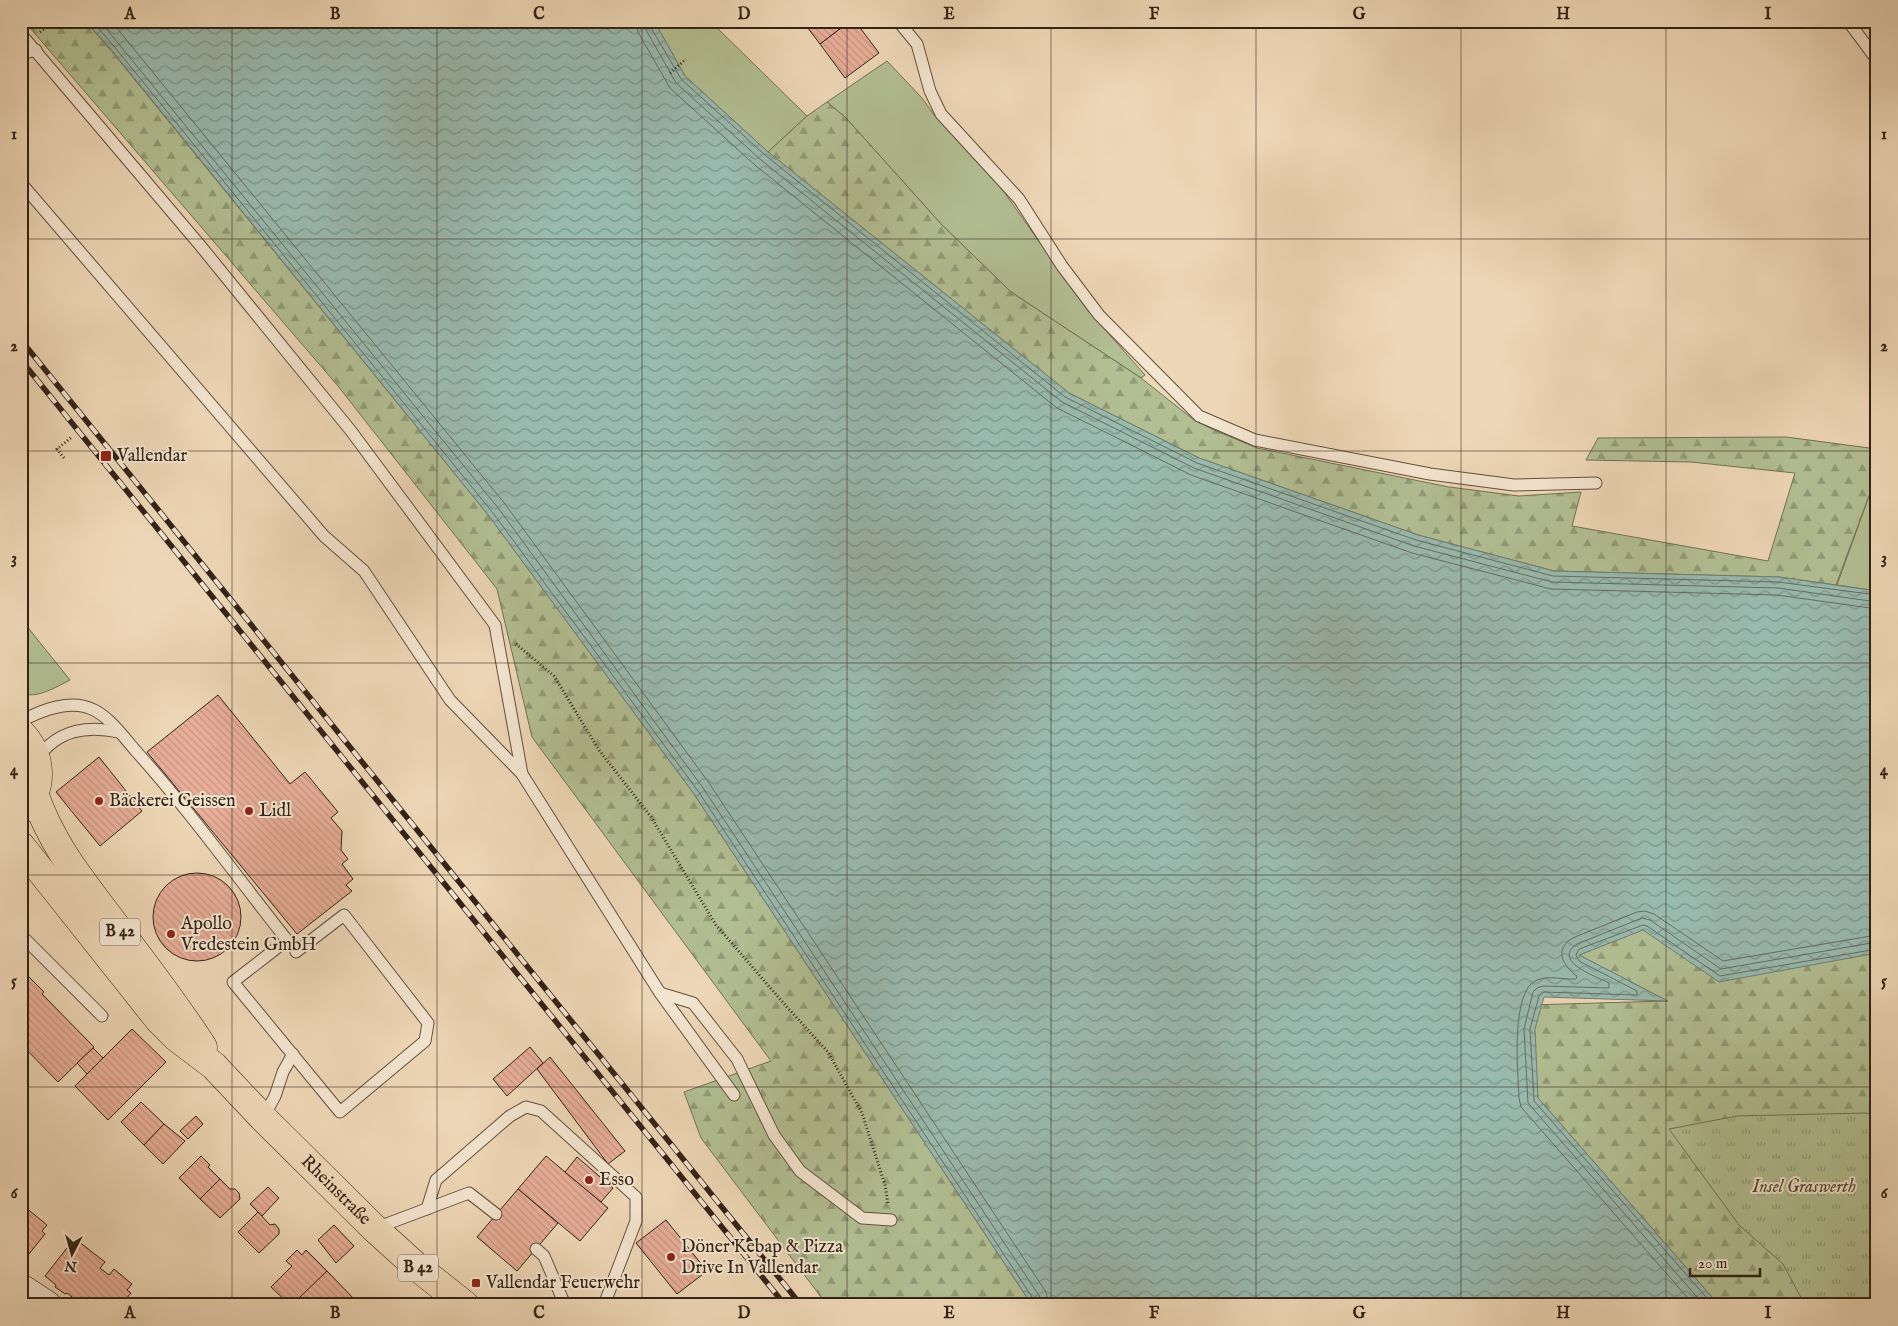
<svg xmlns="http://www.w3.org/2000/svg" width="1898" height="1326" viewBox="0 0 1898 1326" font-family="'IM FELL English',serif">
  <style>
    .green { fill: #b2bf93; stroke: #727154 }
    .forest { fill: url(#forest-firs); stroke: #727154 }
    .park { fill: url(#park-tufts); stroke: #727154 }
    .water { fill: url(#water-waves); stroke: #707e72 }
    .lines { fill: none; stroke-linecap: round; stroke-linejoin: round }
    .shore { stroke: #666e62; stroke-width: 1 }
    .stream { stroke: #707e72; stroke-width: 7 }
    .building { fill: url(#building-back-hatch); stroke: #322316 }
    .lane-casing { stroke: #61503e; stroke-width: 13 }
    .secondary-casing { stroke: #322316; stroke-width: 29 }
    .primary-casing { stroke: #322316; stroke-width: 29 }
    .path { stroke: #322316; stroke-width: 3; stroke-dasharray: 1 2.5; stroke-linecap: butt }
    .lane { stroke: #f4e5d0; stroke-width: 11 }
    .secondary { stroke: #f4e5d0; stroke-width: 28 }
    .primary { stroke: #eed7b6; stroke-width: 28 }
    .rail-casing { stroke: #322316; stroke-width: 5.5 }
    .rail { stroke: #f4e5d0; stroke-width: 4; stroke-dasharray: 11; stroke-linecap: butt }
    .grid { fill: none; stroke: #322316; stroke-width: 1; stroke-opacity: 0.55 }
    .poi-dot { fill: #8f2418; stroke: #f4e5d0; stroke-width: 2 }
    .labels { text-anchor: middle; dominant-baseline: central; stroke-width: 4; stroke-linejoin: round; paint-order: stroke }
    .shield { fill: #f4e5d0; stroke: #6c5d4e; stroke-width: 1 }
    .shield-label { font-size: 16px; font-weight: bold; fill: #322316 }
    .poi-label { font-size: 18px; fill: #322316; stroke: #f4e5d0; text-anchor: start }
    .park-label { font-size: 18px; font-style: italic; fill: #524a35; stroke: #f4e5d0 }
    .street-label { font-size: 18px; fill: #322316; stroke: #f4e5d0 }
    .neatline { fill: none; stroke: #322316; stroke-width: 2 }
    .grid-label { font-size: 16px; text-anchor: middle; font-weight: bold; fill: #322316 }
  </style>
  <defs>
    <pattern id="forest-firs" width="22" height="20" patternUnits="userSpaceOnUse" patternTransform="scale(1.25)"><rect width="22" height="20" fill="#b2bf93"/><path d="M5 1l3.5 6h-7zM16 11l3.5 6h-7z" fill="#919b77"/></pattern>
    <pattern id="park-tufts" width="24" height="20" patternUnits="userSpaceOnUse" patternTransform="scale(1.25)"><rect width="24" height="20" fill="#b2bf93"/><path d="M3 7l-1-3M5 7V3M7 7l1-3M15 17l-1-3M17 17v-4M19 17l1-3" fill="none" stroke="#919b77"/></pattern>
    <pattern id="water-waves" width="16" height="10" patternUnits="userSpaceOnUse" patternTransform="scale(1.25)"><rect width="16" height="10" fill="#99baaf"/><path d="M0 5q4-4 8 0t8 0" fill="none" stroke="#7d978d"/></pattern>
    <pattern id="building-back-hatch" width="6" height="6" patternUnits="userSpaceOnUse" patternTransform="scale(1.25)"><rect width="6" height="6" fill="#e8ae98"/><path d="M-1 5l2 2M0 0l6 6M5-1l2 2" fill="none" stroke="#c79582"/></pattern>
  </defs>
  <rect width="100%" height="100%" fill="#eed7b6"/>
  <filter id="stains"><feTurbulence type="fractalNoise" baseFrequency=".004" numOctaves="4"/><feColorMatrix values="0 0 0 0 .2 0 0 0 0 .09 0 0 0 0 .02 0 0 0 .5 -.17"/></filter>
  <radialGradient id="worn" r=".72"><stop offset=".6" stop-color="#630" stop-opacity="0"/><stop offset="1" stop-color="#630" stop-opacity=".3"/></radialGradient>
  <!-- green -->
  <g class="green">
    <path d="M654,21H710L807,116L768,152L685,76Z"/>
    <path d="M887,61L922,98L934,115L997,182L1086,308L1145,375L1141,378L1011,292L942,225L846,118L827,102Z"/>
    <path d="M1873,485L1877,486V591L1837,585Z"/>
    <path d="M21,619L70,680C54,688 39,698 21,694Z"/>
  </g>
  <!-- forest -->
  <g class="forest">
    <path d="M24,21H85L109,48L489,516L694,794L1032,1305H827L701,1138L684,1092L771,1061L532,737L497,589L338,386Z"/>
    <path d="M827,102L846,118L942,225L1011,292L1141,378L1194,420L1214,430L1257,448L1449,487L1519,496L1581,492L1572,526L1768,561L1795,473L1691,462L1586,460L1598,438L1786,437L1877,449V486L1873,485L1836,585L1779,577L1554,571L1418,535L1199,458L1069,393L768,152L807,116Z"/>
    <path d="M1644,929L1877,937V1305H1719L1538,1098L1528,1005L1667,1001L1579,955Z"/>
  </g>
  <!-- park -->
  <path class="park" d="M1866,1113L1877,1115V1305H1805L1783,1264L1739,1225L1669,1129L1737,1116Z"/>
  <!-- water -->
  <path class="water" d="M85,21H654L685,76L768,152L1069,393L1199,458L1418,535L1554,571L1779,577L1877,591V953L1719,982L1643,930L1579,955L1668,1001L1544,997L1535,1029L1538,1098L1719,1305H1032L694,794L489,516L110,48Z"/>
  <g class="lines">
    <!-- shore -->
    <g class="shore">
      <path d="M92,21L113,45L493,513L698,791L1034,1300L1035,1305"/>
      <path d="M100,21L499,509L703,788L1040,1297L1042,1305"/>
      <path d="M111,21L505,504L709,783L1046,1292L1049,1305"/>
      <path d="M636,21L638,32L670,88L756,166L1057,408L1191,475L1412,553L1551,589L1777,595L1877,609"/>
      <path d="M643,21L645,28L676,83L761,160L1062,402L1194,468L1414,546L1552,582L1778,588L1877,602"/>
      <path d="M650,21V26L681,79L765,155L1065,397L1197,463L1416,540L1553,576L1778,582L1877,595"/>
      <path d="M1694,1305L1521,1107L1519,1098C1518,1074 1510,990 1537,980C1549,975 1564,980 1576,979L1577,976C1561,965 1554,947 1575,937L1637,912L1645,911L1654,914L1723,961L1877,935"/>
      <path d="M1704,1305L1528,1103L1524,1029L1533,992L1537,988L1543,986L1609,988V983C1597,977 1551,961 1577,944L1642,918L1650,920L1721,969L1877,942"/>
      <path d="M1713,1305L1534,1101L1530,1029L1539,996L1544,992L1637,995V991L1579,961L1576,955L1579,949L1643,925L1647,926L1720,976L1877,949"/>
    </g>
    <!-- stream -->
    <path class="stream" d="M75,22L78,21"/>
  </g>
  <!-- building -->
  <g class="building">
    <path d="M850,21H855L879,53L845,78L820,44Z"/>
    <path d="M850,21L820,44L804,23L800,26L796,22Z"/>
    <path d="M218,695L290,784L305,772L338,812L331,818L342,831L341,850L348,859L342,864L353,879L346,885L352,891L297,934L147,752Z"/>
    <path d="M99,757L142,811L100,846L56,792Z"/>
    <circle cx="197" cy="917" r="44"/>
    <path d="M21,969L44,992L42,994L94,1047L58,1082L21,1044Z"/>
    <path d="M132,1029L166,1062L108,1120L75,1086Z"/>
    <path d="M530,1047L543,1063L507,1096L493,1079Z"/>
    <path d="M93,1048L103,1058L87,1074L77,1063Z"/>
    <path d="M550,1057L625,1151L608,1164L537,1069Z"/>
    <path d="M141,1102L164,1124L144,1145L121,1122Z"/>
    <path d="M196,1116L203,1124L188,1139L180,1131Z"/>
    <path d="M164,1124L185,1141L163,1164L144,1145Z"/>
    <path d="M201,1156L210,1165L208,1167L220,1179L200,1199L179,1178Z"/>
    <path d="M546,1156L608,1208L580,1241L518,1189Z"/>
    <path d="M577,1157L613,1188L601,1202L565,1172Z"/>
    <path d="M220,1179L230,1189H235L239,1193L240,1199L220,1218L200,1199Z"/>
    <path d="M268,1187L279,1198L262,1216L250,1204Z"/>
    <path d="M518,1189L558,1223L517,1271L477,1237Z"/>
    <path d="M25,1207L47,1225L42,1231L45,1234L21,1264V1211Z"/>
    <path d="M258,1212L270,1225L275,1224L279,1229V1234L259,1253L238,1232Z"/>
    <path d="M666,1220L707,1271L677,1294L636,1243Z"/>
    <path d="M334,1225L354,1246L336,1263L318,1240Z"/>
    <path d="M78,1241L105,1262L100,1268L109,1275L114,1269L132,1284L127,1290L131,1293L121,1305H82L67,1293L65,1294L55,1287L56,1285L45,1276L70,1244L73,1247Z"/>
    <path d="M297,1250L302,1255L306,1250L327,1271L294,1305H290L271,1287L292,1266L286,1261Z"/>
    <path d="M327,1271L357,1302L359,1305H307L300,1297Z"/>
  </g>
  <g class="lines">
    <defs>
      <g id="lane">
        <path d="M898,21L917,44L930,91L941,114L1019,199L1062,266L1099,315L1199,416L1255,440L1430,474L1514,485L1596,483"/>
        <path d="M1848,21L1877,60"/>
        <path d="M21,34L199,244L351,431L495,625L522,774"/>
        <path d="M21,54L36,50"/>
        <path d="M21,183L324,536L364,571L450,700L522,774L660,993L734,1095"/>
        <path d="M21,721C42,710 71,698 94,710C110,718 123,736 135,750C189,810 237,877 287,940L233,982L340,1112L425,1041L428,1023L344,915L296,952"/>
        <path d="M37,759C57,730 86,725 119,732"/>
        <path d="M21,935L102,1016"/>
        <path d="M660,993L693,1003L737,1059L774,1135L800,1171L862,1218L891,1220"/>
        <path d="M263,1118L275,1096L283,1072L293,1054"/>
        <path d="M427,1209L436,1180L510,1116L526,1107L541,1111L636,1197V1221L604,1305"/>
        <path d="M376,1228L469,1193L496,1214"/>
        <path d="M536,1249L544,1256L565,1305"/>
      </g>
      <path id="secondary" d="M21,1288L47,1305"/>
      <g id="primary">
        <path d="M21,733C41,754 45,787 24,808"/>
        <path d="M34,793C51,843 78,876 109,917C141,960 174,1002 203,1047"/>
        <path id="s1" d="M21,846L159,1020L176,1037L214,1066L263,1118L374,1228L417,1267L465,1305"/>
      </g>
    </defs>
    <!-- lane casing -->
    <use href="#lane" class="lane-casing"/>
    <!-- secondary casing -->
    <use href="#secondary" class="secondary-casing"/>
    <!-- primary casing -->
    <use href="#primary" class="primary-casing"/>
    <!-- path -->
    <g class="path">
      <path d="M40,32L53,21"/>
      <path d="M670,73L686,59"/>
      <path d="M64,458L57,449L72,437"/>
      <path d="M516,644L554,676L599,750L651,817L716,925L786,1006L828,1052L862,1113L885,1185L888,1204"/>
    </g>
    <!-- lane -->
    <use href="#lane" class="lane"/>
    <!-- secondary -->
    <use href="#secondary" class="secondary"/>
    <!-- primary -->
    <use href="#primary" class="primary"/>
    <defs>
      <g id="rail">
        <path d="M21,340L801,1305"/>
        <path d="M21,360L785,1305"/>
      </g>
    </defs>
    <!-- rail casing -->
    <use href="#rail" class="rail-casing"/>
    <!-- rail -->
    <use href="#rail" class="rail"/>
  </g>
  <!-- grid -->
  <path class="grid" d="M232,21V1305M437,21V1305M642,21V1305M847,21V1305M1051,21V1305M1256,21V1305M1461,21V1305M1666,21V1305M21,239H1877M21,451H1877M21,663H1877M21,875H1877M21,1087H1877"/>
  <!-- markers -->
  <g class="poi-dot">
    <rect x="100" y="450" width="12" height="12" rx="2.5"/>
    <circle cx="99" cy="801" r="5"/>
    <circle cx="249" cy="811" r="5"/>
    <circle cx="171" cy="934" r="5"/>
    <circle cx="589" cy="1180" r="5"/>
    <circle cx="671" cy="1257" r="5"/>
    <rect x="471" y="1278" width="10" height="10" rx="2.5"/>
  </g>
  <g class="labels">
    <!-- shield labels -->
    <g class="shield">
      <rect x="100" y="918.5" width="40" height="27" rx="4"/>
      <rect x="398" y="1254.5" width="40" height="27" rx="4"/>
    </g>
    <g class="shield-label">
      <text x="120" y="932">B 42</text>
      <text x="418" y="1268">B 42</text>
    </g>
    <!-- poi labels -->
    <g class="poi-label">
      <text x="117" y="456">Vallendar</text>
      <text x="109" y="801">Bäckerei Geissen</text>
      <text x="259" y="811">Lidl</text>
      <text x="181" y="924">Apollo<tspan x="181" dy="21">Vredestein GmbH</tspan></text>
      <text x="599" y="1180">Esso</text>
      <text x="681" y="1247">Döner Kebap &amp; Pizza<tspan x="681" dy="21">Drive In Vallendar</tspan></text>
      <text x="486" y="1283">Vallendar Feuerwehr</text>
    </g>
    <!-- park labels -->
    <g class="park-label">
      <text x="1804" y="1187">Insel Graswerth</text>
    </g>
    <!-- street labels -->
    <g class="street-label">
      <text stroke="none"><textPath href="#s1" startOffset="468">Rheinstraße</textPath></text>
    </g>
  </g>
  <!-- margin -->
  <rect width="1898" height="1326" fill="none" stroke="#eed7b6" stroke-width="55"/>
  <!-- north arrow -->
  <g transform="translate(72 1254) rotate(186)" stroke="#f4e5d0" stroke-width="4" paint-order="stroke">
  <path d="M0-4L9 19L0 12L-9 19Z" fill="#322316"/>
  <text y="-8" font-size="14" font-weight="bold" text-anchor="middle" fill="#322316">N</text>
  </g>
  <!-- scale -->
  <path d="M1690 1268v8h70v-8" fill="none" stroke="#322316" stroke-width="2.5"/>
  <text x="1698" y="1268" font-size="15" fill="#322316" stroke="#f4e5d0" stroke-width="4" paint-order="stroke">20 m</text>
  <rect x="28" y="28" width="1842" height="1270" class="neatline"/>
  <g class="grid-label">
    <text x="130" y="19">A</text>
    <text x="335" y="19">B</text>
    <text x="539" y="19">C</text>
    <text x="744" y="19">D</text>
    <text x="949" y="19">E</text>
    <text x="1154" y="19">F</text>
    <text x="1359" y="19">G</text>
    <text x="1563" y="19">H</text>
    <text x="1768" y="19">I</text>
    <text x="14" y="139">1</text>
    <text x="1884" y="139">1</text>
    <text x="14" y="351">2</text>
    <text x="1884" y="351">2</text>
    <text x="14" y="563">3</text>
    <text x="1884" y="563">3</text>
    <text x="14" y="775">4</text>
    <text x="1884" y="775">4</text>
    <text x="14" y="986">5</text>
    <text x="1884" y="986">5</text>
    <text x="14" y="1198">6</text>
    <text x="1884" y="1198">6</text>
    <text x="130" y="1318">A</text>
    <text x="335" y="1318">B</text>
    <text x="539" y="1318">C</text>
    <text x="744" y="1318">D</text>
    <text x="949" y="1318">E</text>
    <text x="1154" y="1318">F</text>
    <text x="1359" y="1318">G</text>
    <text x="1563" y="1318">H</text>
    <text x="1768" y="1318">I</text>
  </g>
  <rect width="100%" height="100%" filter="url(#stains)"/>
  <rect width="100%" height="100%" fill="url(#worn)"/>
</svg>
